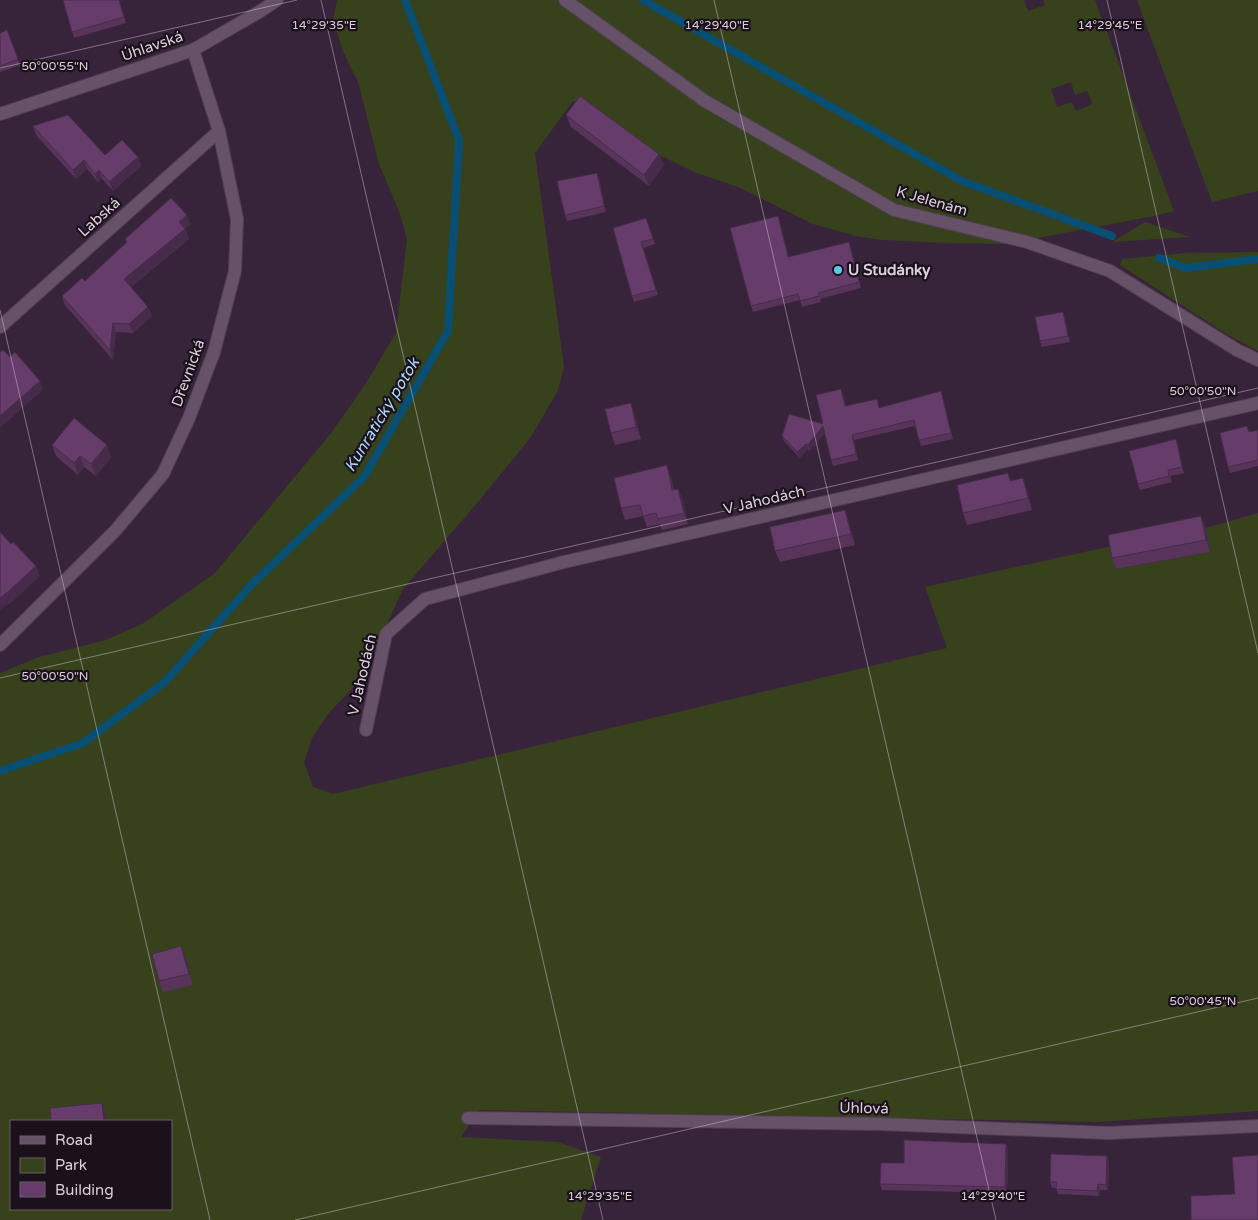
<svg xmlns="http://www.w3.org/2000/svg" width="1258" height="1220" viewBox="0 0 1258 1220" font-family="'Varela Round',sans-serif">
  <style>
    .green { fill: #37421d; fill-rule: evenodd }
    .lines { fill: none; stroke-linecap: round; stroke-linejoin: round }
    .stream { stroke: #094e73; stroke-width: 8 }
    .minor-casing { stroke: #503f52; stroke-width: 14 }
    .minor { stroke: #675169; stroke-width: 12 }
    .wall { fill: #58345b }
    .shaded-wall { fill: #472b4a }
    .building { fill: #663d6a; stroke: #472b4a }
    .ticks { fill: none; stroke: #dccfdd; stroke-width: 1; stroke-opacity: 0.45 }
    .poi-dot { fill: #5bc8e7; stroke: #1a111b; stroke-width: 2 }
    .labels { text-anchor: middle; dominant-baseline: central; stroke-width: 4.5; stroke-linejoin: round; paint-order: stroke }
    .street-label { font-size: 15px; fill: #dccfdd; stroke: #1a111b }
    .poi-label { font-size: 15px; font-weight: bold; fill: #dccfdd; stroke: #1a111b; text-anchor: start }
    .water-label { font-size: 16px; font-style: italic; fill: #a7d8fb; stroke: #1a111b }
    .ticks-label { font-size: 12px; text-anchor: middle; fill: #dccfdd; stroke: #1a111b; stroke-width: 4.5; stroke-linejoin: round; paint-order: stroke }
  </style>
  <rect width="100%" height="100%" fill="#38243a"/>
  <!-- green -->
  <g class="green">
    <path d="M337,0H1024L1028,11L1045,5L1043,0H1095L1174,211L1154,216L1005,244L944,243L882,240L856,236L813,224L738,187L694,172L639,145L612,119L573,101L535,153L564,367L558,390L531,437L478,502L403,589L363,677L328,714L312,738L304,762L313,787L333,794L947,648L925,587L1112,546L1117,569L1210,552L1206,528L1258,513V1111L1097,1122L479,1110L461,1137L558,1142L601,1157L581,1220H0V673L39,657L106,640L144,623L215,573L332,432L366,383L396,333L407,239L399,211L379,164L358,82L343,51L333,20ZM1071,82L1075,95L1087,91L1093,104L1076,111L1072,102L1057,107L1051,89ZM11,1121H171V1209H11Z"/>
    <path d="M1137,0H1258V191L1212,202Z"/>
    <path d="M1145,222L1190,237L1112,242Z"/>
    <path d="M1258,252V351L1225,333L1120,265L1122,259L1186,253Z"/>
  </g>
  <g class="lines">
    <!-- stream -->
    <g class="stream">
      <path d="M643,0L962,181L1112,236"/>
      <path d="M1159,258L1186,268L1258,259"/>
      <path d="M0,771L83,743L165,682L252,584L364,477L448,331L459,140L405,0"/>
    </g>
    <defs>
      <g id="minor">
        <path d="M565,0L705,101L894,210L1027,242L1110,271L1237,350L1258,360"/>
        <path d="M0,114L193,50L259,12L277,0"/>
        <path d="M0,327L219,131"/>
        <path d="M0,645L115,531L163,474L189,418L214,352L235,271L237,219L219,131L193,50"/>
        <path d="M366,730L386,634L425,599L564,562L1258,403"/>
        <path d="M468,1118L881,1124L1109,1133L1258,1126"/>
      </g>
    </defs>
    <!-- minor casing -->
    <use href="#minor" class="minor-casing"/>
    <!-- minor -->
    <use href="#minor" class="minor"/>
  </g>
  <!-- wall -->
  <g class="wall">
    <path d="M63,0H119L126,23L74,38Z"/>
    <path d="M7,30L20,65L0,72V33Z"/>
    <path d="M566,115L659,154L664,165L649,186L571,127Z"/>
    <path d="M33,126L105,155L138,157L141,166L113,191L102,179L98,182L87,169L76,179L36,135Z"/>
    <path d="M599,178L606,212L567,221L565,215Z"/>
    <path d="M187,215L190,225L185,229L189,239L131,287L152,316L133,333L116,332L113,360L65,305L62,296L85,281L126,243L125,239Z"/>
    <path d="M778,216L789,257L849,242L861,288L820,299L821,302L802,307L800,300L753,312L751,306Z"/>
    <path d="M646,218L655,244L643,248L658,295L634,302L632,296Z"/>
    <path d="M1065,317L1070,342L1042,347L1040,341Z"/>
    <path d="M941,391L953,439L921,446L915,426L854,440L858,460L833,466L825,433L810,451L808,449L800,458L784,441L782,436L823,424L843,395L846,406L879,408Z"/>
    <path d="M635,415L641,439L615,445L611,433Z"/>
    <path d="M1258,430V466L1230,473L1228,467L1249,432Z"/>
    <path d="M52,445L111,457L96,476L84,467L78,475L56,456Z"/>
    <path d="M1178,445L1184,473L1170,476L1172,482L1140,490L1138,484Z"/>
    <path d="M1008,473L1011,481L1023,478L1027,490L1032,510L967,525L963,513Z"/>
    <path d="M671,477L674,490L678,489L683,500L688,524L662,530L660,524L647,527L643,516L625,520L621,508Z"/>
    <path d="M849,522L855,545L780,562L775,551Z"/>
    <path d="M1206,528L1210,552L1116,569L1112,558Z"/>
    <path d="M186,958L193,985L163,992L159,981Z"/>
    <path d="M1006,1144L1008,1149L1007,1193L882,1190L880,1184L904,1163Z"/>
    <path d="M1109,1162L1108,1190H1100L1099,1196L1058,1194L1056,1188H1052L1050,1182Z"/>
  </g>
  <!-- shaded-wall -->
  <g class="shaded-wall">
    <path d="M659,154L664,165L649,186L644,175Z"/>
    <path d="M138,157L141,166L113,191L109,182Z"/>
    <path d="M84,160L87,169L76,179L73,170Z"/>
    <path d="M99,170L102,179L98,182L95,174Z"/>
    <path d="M597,173L599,178L606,212L604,206Z"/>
    <path d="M187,215L190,225L183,231L179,222Z"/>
    <path d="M778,216L780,222L790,263L788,257Z"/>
    <path d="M185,229L189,239L128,289L124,279Z"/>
    <path d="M849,242L851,247L861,288L859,282Z"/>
    <path d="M148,307L152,316L133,333L129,324Z"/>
    <path d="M1063,312L1065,317L1070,342L1068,336Z"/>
    <path d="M113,323L116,332L113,360L110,350Z"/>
    <path d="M40,381L43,390L0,428V416Z"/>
    <path d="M941,391L943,397L953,439L951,433Z"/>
    <path d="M631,403L635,415L641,439L636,427Z"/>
    <path d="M823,426L825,432L810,451L808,445Z"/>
    <path d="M852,435L854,440L858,460L856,454Z"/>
    <path d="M1176,439L1178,445L1184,473L1182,467Z"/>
    <path d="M806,444L808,449L800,458L797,452Z"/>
    <path d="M107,445L111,457L96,476L91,464Z"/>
    <path d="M80,456L84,467L78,475L74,463Z"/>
    <path d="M667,465L671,477L676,501L672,490Z"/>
    <path d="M1023,478L1027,490L1032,510L1028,498Z"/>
    <path d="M678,489L683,500L688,524L684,513Z"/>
    <path d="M845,510L849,522L855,545L851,534Z"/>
    <path d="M1201,516L1206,528L1210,552L1206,540Z"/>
    <path d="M36,566L40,576L13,601L0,610V598Z"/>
    <path d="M181,946L186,958L193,985L189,974Z"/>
    <path d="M102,1103L106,1114L107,1121H104Z"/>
    <path d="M1006,1144L1008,1149L1007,1193L1005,1187Z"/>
    <path d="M1107,1156L1109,1162L1108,1190L1106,1185Z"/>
    <path d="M1098,1184L1100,1190L1099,1196L1097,1191Z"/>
  </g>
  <!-- building -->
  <g class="building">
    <path d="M63,0H119L124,17L72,32Z"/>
    <path d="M7,30L18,59L0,66V33Z"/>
    <path d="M580,96L659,154L644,175L566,115Z"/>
    <path d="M68,115L105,155L122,140L138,157L109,182L99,170L95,174L84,160L73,170L33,126Z"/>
    <path d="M597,173L604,206L565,215L557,181Z"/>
    <path d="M171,198L187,215L179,222L185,229L124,279L148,307L129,324L113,323L110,350L62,296L82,278L85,281L127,242L125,239Z"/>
    <path d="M778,216L788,257L849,242L859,282L818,293L819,296L800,301L798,294L751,306L730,228Z"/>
    <path d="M646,218L653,239L641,242L656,290L632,296L613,228Z"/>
    <path d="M1063,312L1068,336L1040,341L1035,317Z"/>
    <path d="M3,350L10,357L15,352L40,381L0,416V352Z"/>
    <path d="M841,389L845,406L877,399L879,408L941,391L951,433L919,440L914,420L852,435L856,454L831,460L823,426L808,445L806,444L797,452L782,436L789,414L823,424L816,395Z"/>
    <path d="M631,403L636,427L611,433L605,409Z"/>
    <path d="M74,418L107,445L91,464L80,456L74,463L52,445Z"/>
    <path d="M1247,426L1249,432L1258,430V460L1228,467L1220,433Z"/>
    <path d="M1176,439L1182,467L1168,470L1169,476L1138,484L1129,451Z"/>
    <path d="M667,465L672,490L678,489L684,513L658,519L656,513L643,516L640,505L621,508L614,478Z"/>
    <path d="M1008,473L1010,481L1023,478L1028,498L963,513L957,485Z"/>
    <path d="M845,510L851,534L775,551L770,527Z"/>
    <path d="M1201,516L1206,540L1112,558L1108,535Z"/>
    <path d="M0,532L11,544L13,542L36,566L9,591L0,598Z"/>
    <path d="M181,946L189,974L159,981L152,954Z"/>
    <path d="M102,1103L104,1121H51L50,1108Z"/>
    <path d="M904,1140L1006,1144L1005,1187L880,1184L881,1163H904Z"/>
    <path d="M1051,1154L1107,1156L1106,1185L1098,1184L1097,1191L1056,1189L1057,1182H1050Z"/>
    <path d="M1258,1155V1220H1191V1196L1235,1194L1232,1157Z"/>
  </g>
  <!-- ticks -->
  <path class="ticks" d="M321,0L603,1220M714,0L996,1220M1107,0L1258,653M0,68L297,0M0,310L210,1220M0,678L1258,388M295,1220L1258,998"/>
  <!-- markers -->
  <circle class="poi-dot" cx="838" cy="270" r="5"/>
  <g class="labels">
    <!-- street labels -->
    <g class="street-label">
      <text transform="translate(152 46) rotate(-19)">Úhlavská</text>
      <text transform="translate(932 201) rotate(16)">K Jelenám</text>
      <text transform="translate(99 217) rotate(-42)">Labská</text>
      <text transform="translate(188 373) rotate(-70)">Dřevnická</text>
      <text transform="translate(764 500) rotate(-13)">V Jahodách</text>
      <text transform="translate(362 675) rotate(-77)">V Jahodách</text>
      <text transform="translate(864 1108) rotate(1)">Úhlová</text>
    </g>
    <!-- poi labels -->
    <g class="poi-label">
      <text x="848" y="270">U Studánky</text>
    </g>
    <!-- water labels -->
    <g class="water-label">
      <text transform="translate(382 415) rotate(-59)">Kunratický potok</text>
    </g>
  </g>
  <g class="ticks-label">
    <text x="324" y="29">14°29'35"E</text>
    <text x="717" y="29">14°29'40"E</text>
    <text x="1110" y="29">14°29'45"E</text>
    <text x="55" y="70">50°00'55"N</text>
    <text x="1203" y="395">50°00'50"N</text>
    <text x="55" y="680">50°00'50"N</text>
    <text x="1203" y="1005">50°00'45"N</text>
    <text x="600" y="1200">14°29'35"E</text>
    <text x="993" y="1200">14°29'40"E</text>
  </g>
  <!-- legend -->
  <rect x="10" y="1120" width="162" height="90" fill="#1a111b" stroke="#685d69"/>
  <rect x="20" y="1136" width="25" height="8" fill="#675169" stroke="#685d69"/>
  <text x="55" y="1145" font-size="15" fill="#dccfdd">Road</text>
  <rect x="20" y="1158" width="25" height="15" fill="#37421d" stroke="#685d69"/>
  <text x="55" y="1170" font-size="15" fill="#dccfdd">Park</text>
  <rect x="20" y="1182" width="25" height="15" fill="#663d6a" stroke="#685d69"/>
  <text x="55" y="1195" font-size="15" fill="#dccfdd">Building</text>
</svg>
